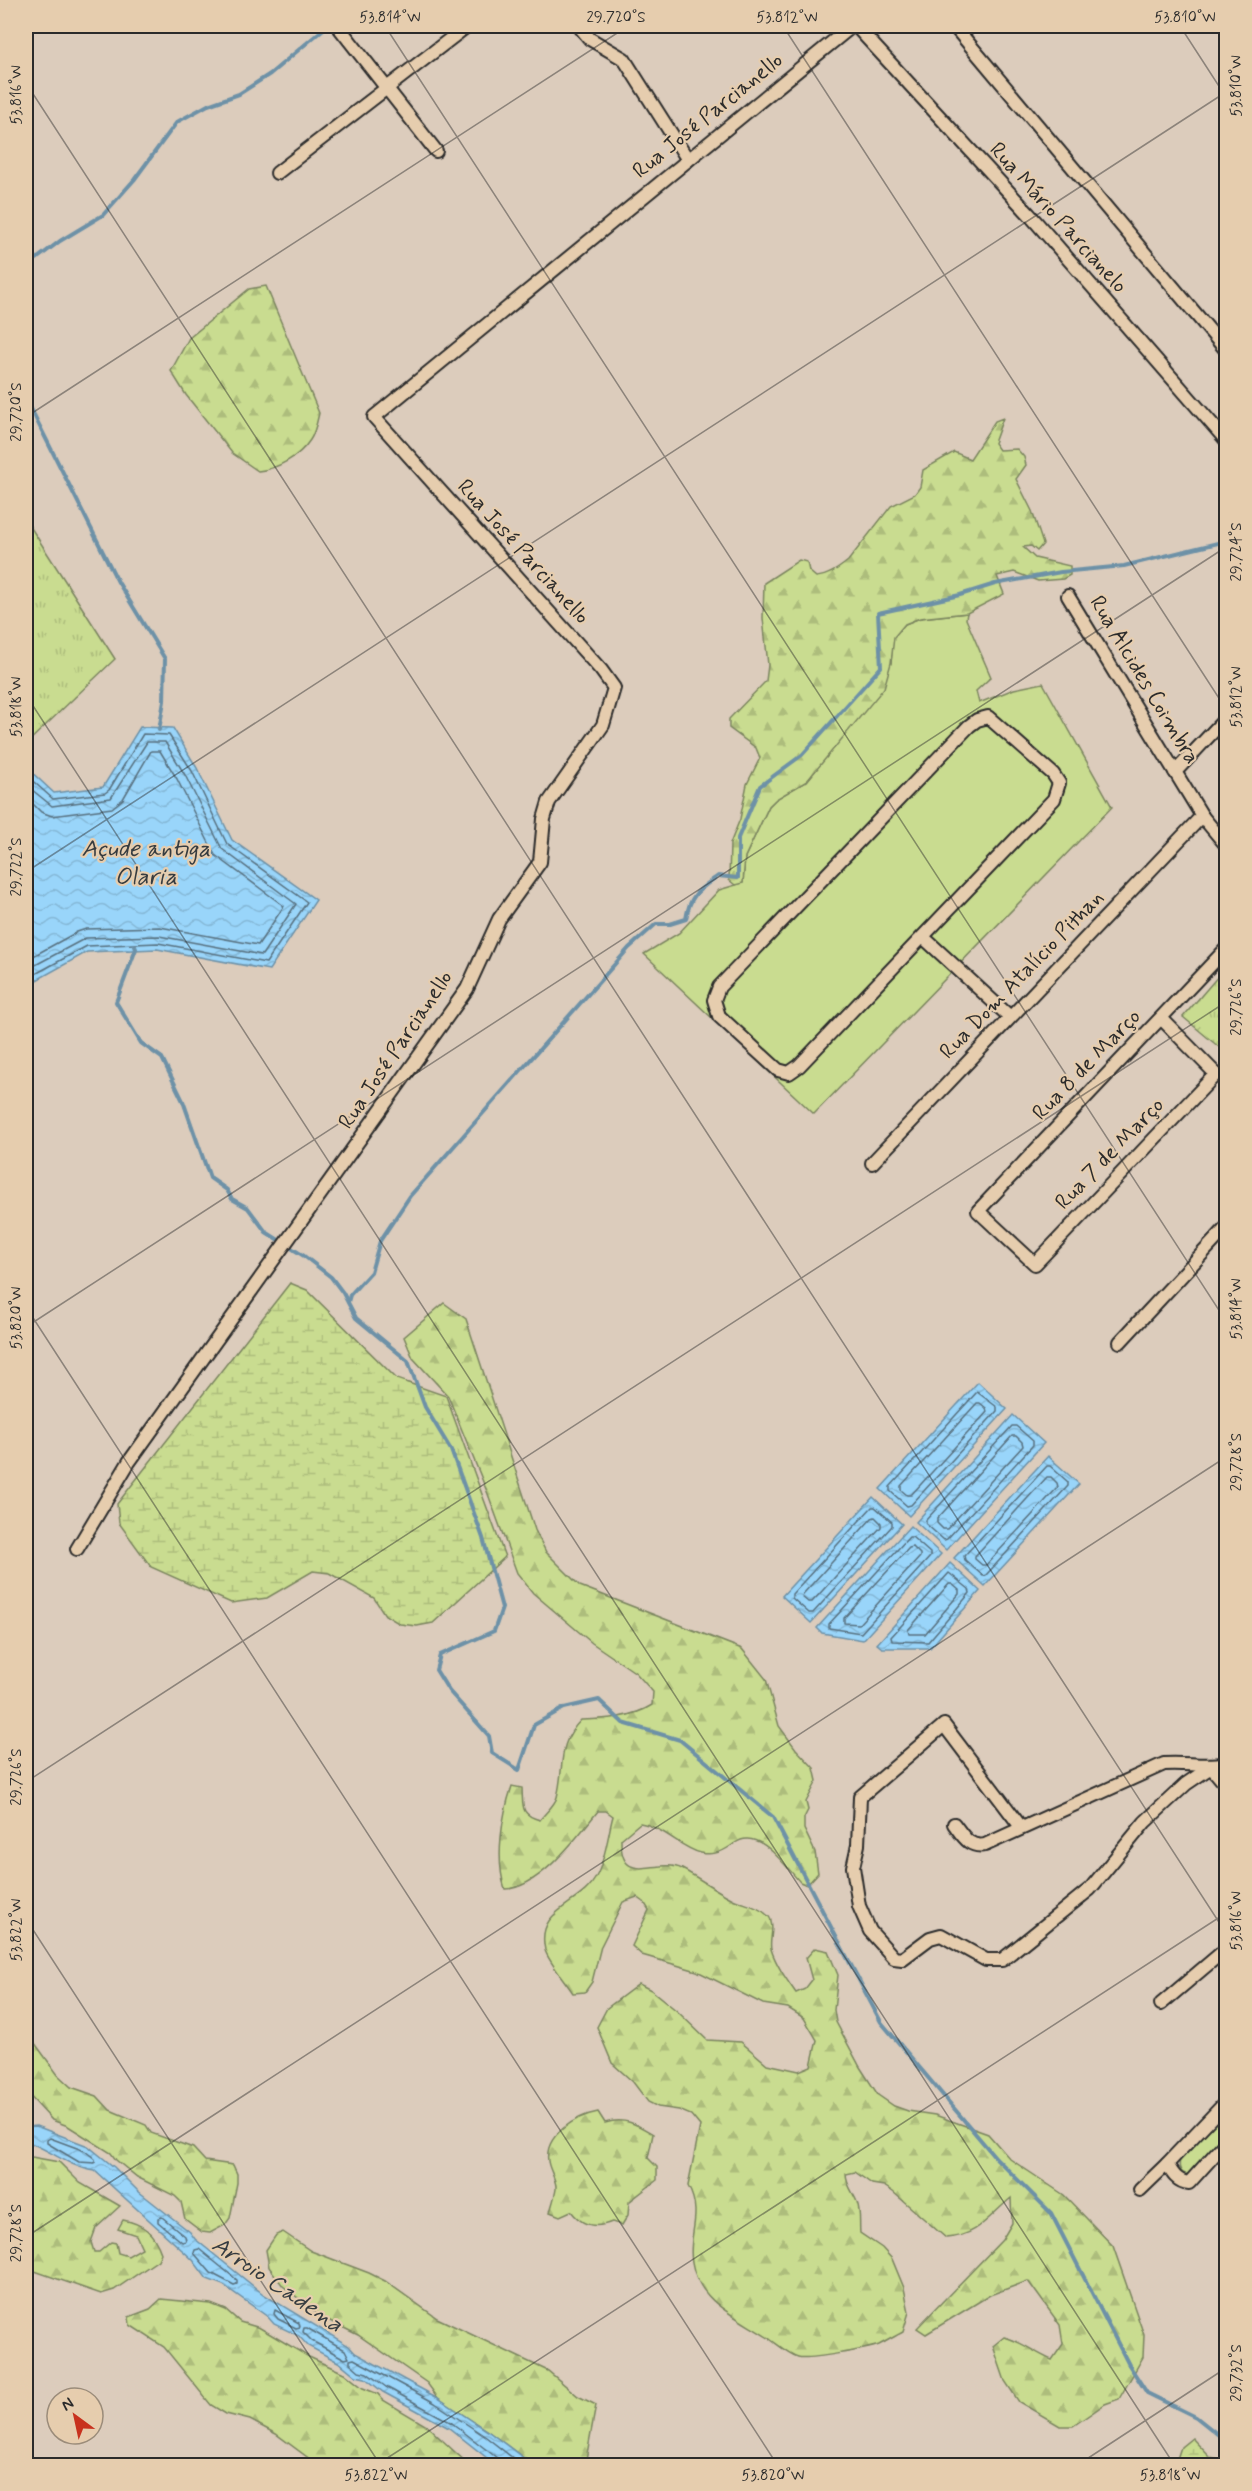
<svg xmlns="http://www.w3.org/2000/svg" width="1252" height="2491" viewBox="0 0 1252 2491" font-family="Mynerve,sans-serif">
  <style>
    .grass { fill: #c9dc90; stroke: #7a845e; stroke-width: 1.5 }
    .forest { fill: url(#forest-firs); stroke: #7a845e; stroke-width: 1.5 }
    .wetland { fill: url(#wetland-marsh); stroke: #7a845e; stroke-width: 1.5 }
    .park { fill: url(#park-tufts); stroke: #7a845e; stroke-width: 1.5 }
    .water { fill: url(#water-waves); stroke: #6d91a7; stroke-width: 1.5 }
    .lines { fill: none; stroke-linecap: round; stroke-linejoin: round }
    .shore { stroke: #576f7e; stroke-width: 1.5 }
    .stream { stroke: #6d91a7; stroke-width: 4 }
    .street-casing { stroke: #2b2b2b; stroke-width: 16 }
    .street { stroke: #e6cdae; stroke-width: 12 }
    .ticks { fill: none; stroke: #2b2b2b; stroke-width: 1.5; stroke-opacity: 0.45 }
    .labels { text-anchor: middle; dominant-baseline: central; stroke-width: 4.5; stroke-linejoin: round; paint-order: stroke }
    .street-label { font-size: 22px; fill: #2b2b2b; stroke: #e6cdae }
    .water-label { font-size: 24px; font-style: italic; fill: #363c40; stroke: #e6cdae }
    .neatline { fill: none; stroke: #2b2b2b; stroke-width: 2 }
    .ticks-label { font-size: 15px; text-anchor: middle; fill: #2b2b2b }
  </style>
  <defs>
    <pattern id="forest-firs" width="22" height="20" patternUnits="userSpaceOnUse" patternTransform="scale(1.5)"><rect width="22" height="20" fill="#c9dc90"/><path d="M5 1l3.5 6h-7zM16 11l3.5 6h-7z" fill="#adbd7c"/></pattern>
    <pattern id="wetland-marsh" width="20" height="14" patternUnits="userSpaceOnUse" patternTransform="scale(1.5)"><rect width="20" height="14" fill="#c9dc90"/><path d="M1 5h8M5 5V1M11 12h8M15 12V8" fill="none" stroke="#adbd7c"/></pattern>
    <pattern id="park-tufts" width="24" height="20" patternUnits="userSpaceOnUse" patternTransform="scale(1.5)"><rect width="24" height="20" fill="#c9dc90"/><path d="M3 7l-1-3M5 7V3M7 7l1-3M15 17l-1-3M17 17v-4M19 17l1-3" fill="none" stroke="#adbd7c"/></pattern>
    <pattern id="water-waves" width="16" height="10" patternUnits="userSpaceOnUse" patternTransform="scale(1.5)"><rect width="16" height="10" fill="#99d5fa"/><path d="M0 5q4-4 8 0t8 0" fill="none" stroke="#84b7d6"/></pattern>
  </defs>
  <rect width="100%" height="100%" fill="#dcccbc"/>
  <filter id="ink" filterUnits="userSpaceOnUse"><feTurbulence type="fractalNoise" baseFrequency=".0167" numOctaves="2"/><feDisplacementMap in="SourceGraphic" scale="12" xChannelSelector="R" yChannelSelector="G"/><feConvolveMatrix kernelMatrix="1 2 1 2 8 2 1 2 1" color-interpolation-filters="sRGB"/></filter>
  <g filter="url(#ink)">
    <!-- grass -->
    <g class="grass">
      <path d="M967,613L966,619L991,677L976,691L979,703L1014,689L1043,683L1112,807L814,1114L644,954L679,933L719,890L743,883L745,857L769,806L776,799L807,781L850,727L891,663L893,637L905,624L920,618Z"/>
      <path d="M1226,2107V2138L1190,2175C1178,2174 1178,2165 1181,2156Z"/>
    </g>
    <!-- forest -->
    <g class="forest">
      <path d="M266,286L319,413C317,422 315,433 310,440C299,457 277,469 258,471L232,453L186,395L171,371L189,338L249,289Z"/>
      <path d="M1003,418L994,443L999,450L1017,449L1024,457L1026,465L1016,479L1032,511L1043,544L1037,551L1031,546L1023,547L1035,558L1070,566V575L1063,579L1038,581L1014,572L997,576L1004,594L967,613L920,618L905,624L894,637L891,663L884,688L807,781L776,799L769,806L745,857L743,883L735,885L729,880L730,844L740,819L747,784L760,758L756,748L729,728V719L766,681L768,665L763,618L764,583L799,560L807,562L809,571L816,577C828,576 838,569 848,561L891,506L915,494L920,487L923,470L954,452L970,459L995,421Z"/>
      <path d="M444,1303L466,1319L535,1530L546,1552L580,1586L742,1649L766,1679L779,1726L796,1749L814,1768L817,1781L806,1802L808,1810L804,1818V1829L815,1852L818,1873L807,1885L800,1882C785,1866 759,1826 735,1843C724,1851 715,1856 701,1853C682,1849 664,1827 640,1823L621,1839C620,1889 658,1856 682,1869C699,1878 715,1890 733,1899C743,1904 758,1906 766,1914C769,1916 771,1919 771,1922C774,1930 769,1941 771,1949C776,1965 787,1980 796,1993L805,1989L812,1980L806,1958L815,1948L828,1951L838,1975L834,2010L836,2022L860,2067L878,2095L894,2106L908,2111L935,2115L988,2134L1010,2159L1064,2195L1113,2246L1144,2335L1143,2357L1119,2399L1105,2404L1073,2426H1060L1019,2402L1005,2381L993,2346L1004,2337C1021,2341 1035,2353 1052,2360L1063,2344L1060,2325L1028,2281L990,2295L926,2334L917,2328L1002,2240L1012,2223L1011,2198C988,2217 978,2236 946,2238L893,2192L884,2186L872,2184L855,2172L846,2174C846,2185 853,2192 857,2202C861,2212 859,2223 860,2233L882,2248L892,2259L904,2288L909,2312L903,2332C895,2336 887,2341 879,2345C868,2349 808,2360 798,2357C788,2354 776,2343 767,2337C737,2317 698,2302 692,2262C687,2235 704,2215 688,2186L700,2126L691,2115L679,2110L658,2107L648,2102L633,2082L612,2063L597,2027L607,2008L639,1984L651,1990L677,2011L707,2040L741,2042L767,2064L799,2071L811,2066L817,2040L804,2018L788,2008L763,2004L697,1971L642,1955L632,1946L649,1910L644,1902L637,1897L623,1902L601,1946L592,1982L585,1992L573,1993C566,1982 548,1961 545,1950C535,1907 582,1907 597,1875C606,1857 608,1834 613,1816L606,1811H598C578,1836 539,1889 505,1889C495,1858 502,1816 512,1786L522,1788C523,1806 520,1815 540,1820C545,1813 555,1805 557,1797C565,1767 556,1745 581,1720C604,1719 632,1718 652,1705L653,1692L636,1673L592,1643L533,1593L517,1573L488,1494L448,1396L413,1358L404,1337Z"/>
      <path d="M26,2031L58,2075L71,2087L97,2096L110,2110L146,2125L151,2133L193,2148L205,2161L233,2165L237,2174V2183L230,2218L225,2225L210,2233L202,2232L185,2219L181,2202L175,2196L137,2177L116,2160L111,2153L68,2126L52,2120L26,2092Z"/>
      <path d="M598,2112L605,2123C625,2117 636,2124 653,2134L648,2158L657,2167V2180L629,2202L628,2215L622,2225L612,2222C595,2229 582,2226 571,2211L560,2216L550,2212C552,2205 555,2196 556,2189C557,2180 549,2170 548,2161C544,2135 576,2116 598,2112Z"/>
      <path d="M26,2156L59,2162L80,2183L120,2206L96,2228L91,2242L94,2252H99L111,2242L116,2243L118,2253L128,2256L142,2248L136,2235L118,2229L123,2220C144,2224 154,2233 161,2253L158,2260L114,2290L101,2294L29,2269L26,2270Z"/>
      <path d="M283,2232L311,2251L369,2273L385,2281L437,2318L548,2371L578,2396L596,2405L585,2465H533L489,2432L438,2398L427,2383L358,2335L322,2317L283,2286L269,2267L266,2250L276,2235Z"/>
      <path d="M161,2299L211,2304L226,2310L240,2322L260,2328L309,2357L344,2373L363,2388L378,2394L383,2400L427,2426L469,2465H318L276,2434L250,2420L226,2414L211,2405L164,2347L130,2325L129,2317L150,2309Z"/>
    </g>
    <!-- wetland -->
    <g class="wetland">
      <path d="M290,1283L307,1290L397,1379L446,1396L505,1557L433,1623L417,1626L400,1624L385,1615L374,1598L329,1573L313,1571L267,1598L231,1603L151,1567L119,1523L117,1504Z"/>
      <path d="M1192,2438L1210,2457L1226,2460V2465H1175L1181,2447Z"/>
    </g>
    <!-- park -->
    <g class="park">
      <path d="M26,520L115,659L26,744Z"/>
      <path d="M1226,967V1053L1183,1017Z"/>
    </g>
    <!-- water -->
    <g class="water">
      <path d="M140,727L173,728L197,768L232,840L316,900L269,970L157,949L87,952L26,986V767L54,793L103,787Z"/>
      <path d="M978,1382L1007,1409L909,1516L880,1489Z"/>
      <path d="M1013,1415L1044,1443L946,1550L916,1522Z"/>
      <path d="M1048,1456L1079,1484L985,1586L954,1558Z"/>
      <path d="M873,1497L902,1524L811,1623L782,1596Z"/>
      <path d="M910,1526L941,1554L863,1640L822,1633L817,1628Z"/>
      <path d="M950,1563L980,1591L930,1648H882L877,1644Z"/>
      <path d="M36,2126L88,2146L114,2167L138,2191L190,2232L195,2239L263,2294L349,2346L355,2353L438,2398L489,2432L533,2465H496L449,2428L383,2392L365,2378L356,2376L340,2363L308,2346L299,2336L274,2324L268,2317L223,2285L207,2279L193,2260L95,2171C69,2167 50,2150 26,2141V2127Z"/>
    </g>
    <g class="lines">
      <!-- shore -->
      <g class="shore">
        <path d="M26,775L53,799L105,793L109,790L143,734L169,735L192,771L227,844L307,902L266,963L158,943L87,946L26,979"/>
        <path d="M26,785L52,806L111,798L147,742H165L185,775L222,849L296,904L262,955L159,936L86,938L26,970"/>
        <path d="M26,797L41,812L52,816L112,808L123,799L151,751H160L177,779L215,855L284,906L258,945L160,927L86,929L77,932L26,960"/>
        <path d="M977,1392L997,1407V1411L911,1505L907,1506L890,1491V1487Z"/>
        <path d="M977,1403H980L986,1408L987,1412L911,1495H907L901,1490V1486Z"/>
        <path d="M1012,1426H1016L1033,1441V1445L947,1539L944,1540L926,1524V1520Z"/>
        <path d="M1012,1436H1016L1022,1442L1023,1446L947,1529H943L937,1523V1519Z"/>
        <path d="M1047,1466H1050L1068,1482V1486L986,1575L983,1576L965,1560L964,1556Z"/>
        <path d="M1047,1477H1051L1057,1483L1058,1487L986,1565H982L975,1559V1556Z"/>
        <path d="M872,1507H875L892,1522V1526L813,1613H809L792,1598V1594Z"/>
        <path d="M875,1517L881,1523V1527L812,1602H808L802,1597L803,1594L872,1518Z"/>
        <path d="M909,1537H912L930,1553V1557L861,1633L829,1628V1624Z"/>
        <path d="M913,1547L920,1554V1557L859,1624L844,1623V1618L909,1548Z"/>
        <path d="M949,1573L969,1589L970,1593L928,1642L892,1641L891,1637Z"/>
        <path d="M949,1584H952L959,1590V1594L925,1634H909L908,1630Z"/>
        <path d="M50,2138L85,2151L95,2159V2163L79,2162L47,2143V2140Z"/>
        <path d="M162,2217L185,2236L186,2241L182,2242L158,2222V2218Z"/>
        <path d="M199,2249L237,2280V2284L234,2285L211,2273L194,2253L195,2250Z"/>
        <path d="M275,2310L299,2323L300,2327L296,2328L278,2319L274,2314Z"/>
        <path d="M304,2328H307L345,2350L349,2358L345,2359L312,2341L303,2332Z"/>
        <path d="M499,2466L497,2458L452,2423L386,2387L367,2373L359,2371L350,2363V2360L354,2359L435,2403L486,2437L523,2466"/>
      </g>
      <!-- stream -->
      <g class="stream">
        <path d="M26,267L60,241L103,215L134,180L177,122L208,105L239,94L270,74L327,26"/>
        <path d="M26,399L118,582L165,659L164,701L159,730"/>
        <path d="M135,946L136,949L116,1002L141,1043L162,1058L183,1101L210,1178L227,1190L232,1199L248,1208L266,1232L304,1256L331,1277L343,1293L356,1318L408,1361L425,1407L451,1450L483,1538L502,1608L494,1631L440,1655L436,1670L449,1691L489,1736L492,1753L519,1770L534,1725L564,1708L599,1700L623,1723L680,1740L773,1817L881,2022L996,2158L1051,2213L1129,2365L1147,2393L1196,2417L1226,2441"/>
        <path d="M348,1302L350,1295L371,1272L380,1241L410,1196L629,948L656,924H670L686,919C690,894 699,890 718,876L738,878V838L760,786L802,755L881,667L878,613L960,595L995,584L1061,572L1124,566L1226,541"/>
      </g>
      <defs>
        <g id="street">
          <path d="M338,26L436,151"/>
          <path d="M579,26L590,39L624,59L688,160"/>
          <path d="M856,26L1029,214L1226,440"/>
          <path d="M954,26L1226,350"/>
          <path d="M277,173L467,26"/>
          <path d="M1068,596L1202,816L1226,845"/>
          <path d="M988,717L1053,774L1059,783L1054,799L799,1066L789,1073L778,1070L719,1016L714,1000L719,987L969,726L977,720Z"/>
          <path d="M1175,772L1226,718"/>
          <path d="M923,937L1010,1017"/>
          <path d="M1161,1018L1216,1074L1035,1264L978,1211L1226,949"/>
          <path d="M872,1163L1202,816"/>
          <path d="M1120,1342L1226,1228"/>
          <path d="M77,1549L129,1462L467,989L499,919L540,862L544,819L549,802L603,725L614,688L601,670L374,417L852,26"/>
          <path d="M954,1824C963,1836 969,1848 985,1845L1164,1764C1187,1762 1205,1768 1226,1763"/>
          <path d="M1021,1827L944,1725L860,1797L858,1845L853,1867L859,1906L870,1931L894,1958L902,1959L930,1938L941,1935L986,1960H1002L1090,1889L1145,1822L1186,1784L1211,1767L1226,1785"/>
          <path d="M1161,2004L1226,1949"/>
          <path d="M1226,2102L1167,2164C1172,2173 1177,2182 1189,2183L1226,2142"/>
          <path d="M1140,2190L1167,2164"/>
        </g>
      </defs>
      <!-- street casing -->
      <use href="#street" class="street-casing"/>
      <!-- street -->
      <use href="#street" class="street"/>
    </g>
  </g>
  <!-- ticks -->
  <path class="ticks" d="M385,26L1226,1321M783,26L1226,709M1180,26L1226,97M26,83L1226,1933M26,417L628,26M26,695L1175,2466M26,872L1226,92M26,1307L778,2466M26,1327L1226,547M26,1782L1226,1002M26,1919L381,2466M26,2237L1226,1457M375,2466L1226,1913M1076,2466L1226,2368"/>
  <g class="labels">
    <!-- street labels -->
    <g class="street-label">
      <text transform="translate(708 116) rotate(-39)">Rua José Parcianello</text>
      <text transform="translate(1058 218) rotate(48)">Rua Mário Parcianelo</text>
      <text transform="translate(523 552) rotate(48)">Rua José Parcianello</text>
      <text transform="translate(1144 680) rotate(59)">Rua Alcides Coimbra</text>
      <text transform="translate(1022 975) rotate(-46)">Rua Dom Atalício Pithan</text>
      <text transform="translate(396 1050) rotate(-56)">Rua José Parcianello</text>
      <text transform="translate(1087 1065) rotate(-46)">Rua 8 de Março</text>
      <text transform="translate(1110 1154) rotate(-46)">Rua 7 de Março</text>
    </g>
    <!-- water labels -->
    <g class="water-label">
      <text x="146" y="849">Açude antiga<tspan x="146" dy="28">Olaria</tspan></text>
      <text transform="translate(277 2285) rotate(34)">Arroio Cadena</text>
    </g>
  </g>
  <!-- margin -->
  <rect width="1252" height="2491" fill="none" stroke="#e6cdae" stroke-width="66"/>
  <!-- north arrow -->
  <g transform="translate(75 2416) rotate(327)"><circle r="28" fill="#e6cdae" stroke="#9b8c7a" stroke-width="1.5"/>
  <path d="M0-4.5L10 22L0 15L-10 22Z" fill="#c8321e"/>
  <text y="-9" font-size="16" font-weight="bold" text-anchor="middle" fill="#2b2b2b">N</text>
  </g>
  <rect x="33" y="33" width="1186" height="2425" class="neatline"/>
  <g class="ticks-label">
    <text x="390" y="22">53.814°W</text>
    <text x="616" y="22">29.720°S</text>
    <text x="787" y="22">53.812°W</text>
    <text x="1185" y="22">53.810°W</text>
    <text transform="translate(1236 86) rotate(-90)" y="5">53.810°W</text>
    <text transform="translate(16 95) rotate(-90)" y="5">53.816°W</text>
    <text transform="translate(16 412) rotate(-90)" y="5">29.720°S</text>
    <text transform="translate(1236 552) rotate(-90)" y="5">29.724°S</text>
    <text transform="translate(1236 697) rotate(-90)" y="5">53.812°W</text>
    <text transform="translate(16 707) rotate(-90)" y="5">53.818°W</text>
    <text transform="translate(16 867) rotate(-90)" y="5">29.722°S</text>
    <text transform="translate(1236 1007) rotate(-90)" y="5">29.726°S</text>
    <text transform="translate(1236 1309) rotate(-90)" y="5">53.814°W</text>
    <text transform="translate(16 1318) rotate(-90)" y="5">53.820°W</text>
    <text transform="translate(1236 1462) rotate(-90)" y="5">29.728°S</text>
    <text transform="translate(16 1777) rotate(-90)" y="5">29.726°S</text>
    <text transform="translate(1236 1921) rotate(-90)" y="5">53.816°W</text>
    <text transform="translate(16 1930) rotate(-90)" y="5">53.822°W</text>
    <text transform="translate(16 2233) rotate(-90)" y="5">29.728°S</text>
    <text transform="translate(1236 2373) rotate(-90)" y="5">29.732°S</text>
    <text x="376" y="2480">53.822°W</text>
    <text x="773" y="2480">53.820°W</text>
    <text x="1170" y="2480">53.818°W</text>
  </g>
</svg>
